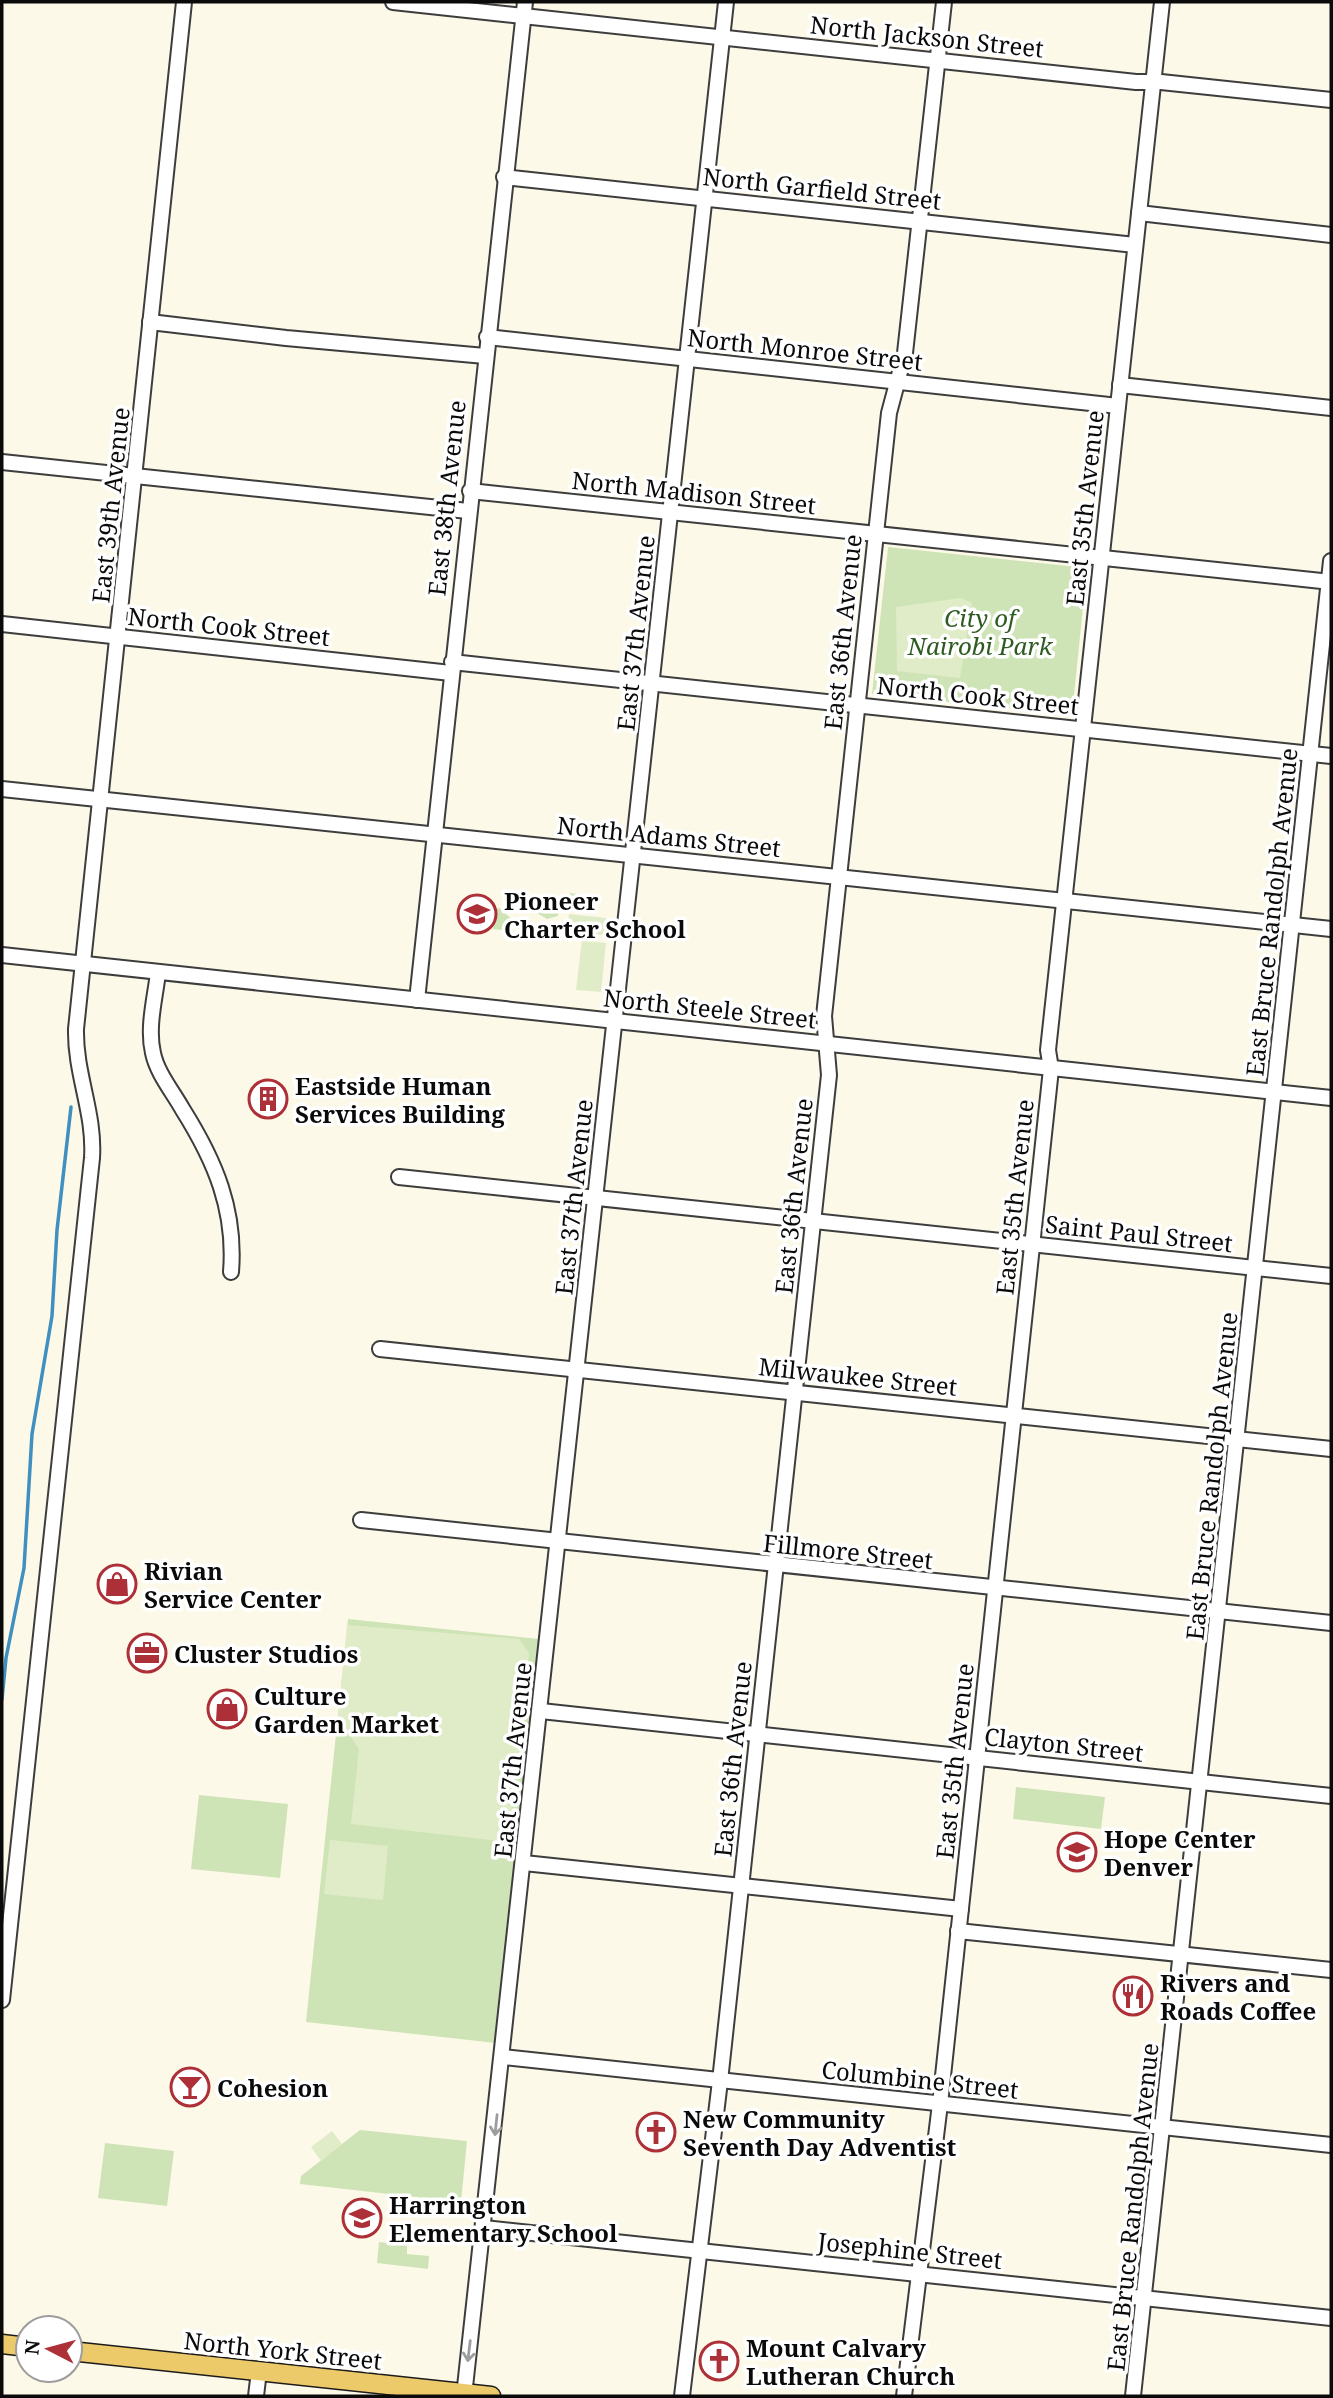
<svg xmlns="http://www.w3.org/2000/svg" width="1333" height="2398" viewBox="0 0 1333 2398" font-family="'Noto Serif',serif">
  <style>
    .green { fill: #cfe4b6 }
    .pitch { fill: #e0ecc7 }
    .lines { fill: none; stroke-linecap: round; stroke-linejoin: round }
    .stream { stroke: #3f8fc0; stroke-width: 3.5 }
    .minor-casing { stroke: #3d3d3d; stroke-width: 18 }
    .major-casing { stroke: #1b1b1b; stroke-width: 21 }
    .minor { stroke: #fff; stroke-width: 14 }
    .major { stroke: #edca69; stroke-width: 18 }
    .oneway { stroke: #9d9d9d }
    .labels { text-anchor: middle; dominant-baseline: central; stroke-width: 7; stroke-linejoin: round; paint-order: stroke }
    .street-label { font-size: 24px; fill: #0a0a0a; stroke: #fff }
    .park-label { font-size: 24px; font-style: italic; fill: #2e5b21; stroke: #fff }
    .poi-label { font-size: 24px; font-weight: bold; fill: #0a0a0a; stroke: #fff; text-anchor: start }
  </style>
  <rect width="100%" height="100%" fill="#fdf9e8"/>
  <!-- green -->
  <g class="green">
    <path d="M888,547L1087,568L1072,715L872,694Z"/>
    <path d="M570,893L591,896L594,904L591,910L568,911Z"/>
    <path d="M522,896L560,901L558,916L547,919L514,899Z"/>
    <path d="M499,908L513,920V931L493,929L494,909Z"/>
    <path d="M348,1619L539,1639L496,2043L306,2022Z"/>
    <path d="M1016,1787L1105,1797L1101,1829L1013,1819Z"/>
    <path d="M199,1795L288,1804L280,1878L191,1869Z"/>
    <path d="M360,2130L467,2141L461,2202L300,2184L301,2176Z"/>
    <path d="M105,2143L174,2151L167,2206L98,2198Z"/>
    <path d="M379,2242L407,2245V2254L429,2256L428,2269L377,2263Z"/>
  </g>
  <!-- pitch -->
  <g class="pitch">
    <path d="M961,598L972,603L960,678L897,671L896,607Z"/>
    <path d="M569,914L606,918L604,935L567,931Z"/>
    <path d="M582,940L606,943L601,992L576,990Z"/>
    <path d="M347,1625L519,1639L529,1653L508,1842L351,1824L359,1749L338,1718Z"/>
    <path d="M330,1840L388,1846L383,1900L324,1894Z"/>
    <path d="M332,2131L342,2144L321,2161L311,2147Z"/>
  </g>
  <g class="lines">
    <!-- stream -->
    <path class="stream" d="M2,1699L6,1658L24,1568L32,1434L52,1316L57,1230L71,1107"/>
    <defs>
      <g id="minor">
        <path d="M393,2L1136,82H1161L1331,100"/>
        <path d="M504,177L1135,245"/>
        <path d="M1139,213L1331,235"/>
        <path d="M150,322L286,338L485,356"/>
        <path d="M487,337L1118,406"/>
        <path d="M1120,385L1331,408"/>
        <path d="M2,462L468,511"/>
        <path d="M470,491L1331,582"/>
        <path d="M2,624L451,673"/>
        <path d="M452,662L1331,756"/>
        <path d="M2,789L1331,929"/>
        <path d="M2,955L1331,1098"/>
        <path d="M158,973C155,998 147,1028 153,1053C157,1073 173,1092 183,1110C215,1161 236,1210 231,1272"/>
        <path d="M417,1000L525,2"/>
        <path d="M399,1177L1331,1276"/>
        <path d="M380,1349L1331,1449"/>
        <path d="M361,1520L1331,1623"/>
        <path d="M541,1711L1331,1796"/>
        <path d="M524,1863L961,1909"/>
        <path d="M958,1931L1331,1970"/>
        <path d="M2,2000L92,1158C95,1113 75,1074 76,1029L184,2"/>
        <path d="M503,2057L1331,2145"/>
        <path d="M484,2228L1331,2318"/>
        <path d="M256,2396L259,2371"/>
        <path d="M464,2396L726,2"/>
        <path d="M682,2396L720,2081L829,1075L824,1016L889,413L905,353L944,2"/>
        <path d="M904,2396L940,2104L1051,1069L1048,1050L1162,2"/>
        <path d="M1133,2396L1331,561"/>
      </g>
      <g id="major">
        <path d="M2,2344L28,2347"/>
        <path d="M70,2351L491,2396"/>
      </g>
    </defs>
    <!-- minor casing -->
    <use href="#minor" class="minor-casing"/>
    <!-- major casing -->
    <use href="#major" class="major-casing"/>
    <!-- minor -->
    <use href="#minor" class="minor"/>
    <!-- major -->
    <use href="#major" class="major"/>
  </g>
  <!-- one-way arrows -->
  <defs><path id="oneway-shaft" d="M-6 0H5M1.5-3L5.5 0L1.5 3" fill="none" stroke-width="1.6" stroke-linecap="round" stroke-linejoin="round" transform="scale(1.75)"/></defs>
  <g class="oneway">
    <use href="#oneway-shaft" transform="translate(496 2125) rotate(96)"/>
    <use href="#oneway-shaft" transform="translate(469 2351) rotate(97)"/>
  </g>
  <!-- icons -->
  <defs>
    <symbol id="school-ring" viewBox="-11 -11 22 22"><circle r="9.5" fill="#fff" stroke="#ad2f37" stroke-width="1.5"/><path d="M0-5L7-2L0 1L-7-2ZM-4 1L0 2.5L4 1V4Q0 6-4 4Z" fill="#ad2f37"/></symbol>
    <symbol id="building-ring" viewBox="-11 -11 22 22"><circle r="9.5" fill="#fff" stroke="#ad2f37" stroke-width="1.5"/><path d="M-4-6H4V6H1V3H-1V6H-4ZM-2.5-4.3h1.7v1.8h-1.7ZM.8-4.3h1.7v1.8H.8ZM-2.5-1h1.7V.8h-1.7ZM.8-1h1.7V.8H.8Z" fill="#ad2f37"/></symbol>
    <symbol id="shop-ring" viewBox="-11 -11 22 22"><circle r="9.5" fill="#fff" stroke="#ad2f37" stroke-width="1.5"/><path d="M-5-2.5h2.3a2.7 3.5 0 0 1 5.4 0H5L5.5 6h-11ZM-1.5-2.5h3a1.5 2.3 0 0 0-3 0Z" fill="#ad2f37"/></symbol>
    <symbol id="office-ring" viewBox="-11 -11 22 22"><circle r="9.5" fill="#fff" stroke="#ad2f37" stroke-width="1.5"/><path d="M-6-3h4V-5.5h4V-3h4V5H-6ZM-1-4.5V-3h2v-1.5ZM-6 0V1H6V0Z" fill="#ad2f37"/></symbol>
    <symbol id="restaurant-ring" viewBox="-11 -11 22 22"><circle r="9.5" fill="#fff" stroke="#ad2f37" stroke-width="1.5"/><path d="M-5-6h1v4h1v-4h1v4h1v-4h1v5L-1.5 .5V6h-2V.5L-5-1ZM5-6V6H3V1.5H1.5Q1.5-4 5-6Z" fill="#ad2f37"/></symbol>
    <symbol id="bar-ring" viewBox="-11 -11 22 22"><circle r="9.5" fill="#fff" stroke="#ad2f37" stroke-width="1.5"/><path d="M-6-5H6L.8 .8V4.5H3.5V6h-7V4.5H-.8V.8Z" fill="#ad2f37"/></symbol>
    <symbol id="church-ring" viewBox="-11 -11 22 22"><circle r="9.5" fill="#fff" stroke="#ad2f37" stroke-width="1.5"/><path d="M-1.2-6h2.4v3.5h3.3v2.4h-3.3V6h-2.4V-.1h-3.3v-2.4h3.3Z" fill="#ad2f37"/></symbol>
  </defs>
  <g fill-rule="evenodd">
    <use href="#school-ring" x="455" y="892" width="44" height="44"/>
    <use href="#building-ring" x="246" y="1077" width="44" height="44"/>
    <use href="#shop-ring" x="95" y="1562" width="44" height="44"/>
    <use href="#office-ring" x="125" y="1631" width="44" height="44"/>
    <use href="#shop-ring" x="205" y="1687" width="44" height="44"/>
    <use href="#school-ring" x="1055" y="1830" width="44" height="44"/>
    <use href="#restaurant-ring" x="1111" y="1974" width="44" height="44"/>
    <use href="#bar-ring" x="168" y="2065" width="44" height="44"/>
    <use href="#church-ring" x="634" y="2110" width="44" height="44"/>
    <use href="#school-ring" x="340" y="2196" width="44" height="44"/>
    <use href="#church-ring" x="697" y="2339" width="44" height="44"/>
  </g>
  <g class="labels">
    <!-- street labels -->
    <g class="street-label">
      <text transform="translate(927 36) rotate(6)">North Jackson Street</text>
      <text transform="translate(822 188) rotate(6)">North Garfield Street</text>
      <text transform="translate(805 349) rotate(6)">North Monroe Street</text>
      <text transform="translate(694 492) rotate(6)">North Madison Street</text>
      <text transform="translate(446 498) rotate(-84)">East 38th Avenue</text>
      <text transform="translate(110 505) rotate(-84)">East 39th Avenue</text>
      <text transform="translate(1084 508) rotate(-84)">East 35th Avenue</text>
      <text transform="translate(229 626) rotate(6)">North Cook Street</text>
      <text transform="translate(842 632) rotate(-84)">East 36th Avenue</text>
      <text transform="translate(635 633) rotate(-84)">East 37th Avenue</text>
      <text transform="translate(978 695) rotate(6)">North Cook Street</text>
      <text transform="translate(669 836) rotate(6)">North Adams Street</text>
      <text transform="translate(1271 912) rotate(-84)">East Bruce Randolph Avenue</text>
      <text transform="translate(710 1008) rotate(6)">North Steele Street</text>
      <text transform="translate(793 1196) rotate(-84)">East 36th Avenue</text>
      <text transform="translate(573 1197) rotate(-84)">East 37th Avenue</text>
      <text transform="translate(1014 1197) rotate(-84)">East 35th Avenue</text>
      <text transform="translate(1139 1233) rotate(6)">Saint Paul Street</text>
      <text transform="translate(858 1376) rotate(6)">Milwaukee Street</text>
      <text transform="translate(1211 1476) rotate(-84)">East Bruce Randolph Avenue</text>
      <text transform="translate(848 1551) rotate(6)">Fillmore Street</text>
      <text transform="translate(1064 1744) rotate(6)">Clayton Street</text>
      <text transform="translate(732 1759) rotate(-84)">East 36th Avenue</text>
      <text transform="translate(512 1760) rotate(-84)">East 37th Avenue</text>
      <text transform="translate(954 1761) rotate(-84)">East 35th Avenue</text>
      <text transform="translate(920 2079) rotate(6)">Columbine Street</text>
      <text transform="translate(1132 2207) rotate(-84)">East Bruce Randolph Avenue</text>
      <text transform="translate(910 2250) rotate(6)">Josephine Street</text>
      <text transform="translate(283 2350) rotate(6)">North York Street</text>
    </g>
    <!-- park labels -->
    <g class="park-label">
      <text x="980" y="617">City of<tspan x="980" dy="28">Nairobi Park</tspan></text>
    </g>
    <!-- poi labels -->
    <g class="poi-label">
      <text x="504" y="900">Pioneer<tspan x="504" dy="28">Charter School</tspan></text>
      <text x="295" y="1085">Eastside Human<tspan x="295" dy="28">Services Building</tspan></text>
      <text x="144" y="1570">Rivian<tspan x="144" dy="28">Service Center</tspan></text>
      <text x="174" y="1653">Cluster Studios</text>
      <text x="254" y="1695">Culture<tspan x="254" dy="28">Garden Market</tspan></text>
      <text x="1104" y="1838">Hope Center<tspan x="1104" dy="28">Denver</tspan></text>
      <text x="1160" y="1982">Rivers and<tspan x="1160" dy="28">Roads Coffee</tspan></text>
      <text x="217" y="2087">Cohesion</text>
      <text x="683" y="2118">New Community<tspan x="683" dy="28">Seventh Day Adventist</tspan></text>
      <text x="389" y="2204">Harrington<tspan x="389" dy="28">Elementary School</tspan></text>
      <text x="746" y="2347">Mount Calvary<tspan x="746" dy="28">Lutheran Church</tspan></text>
    </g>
  </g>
  <!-- border -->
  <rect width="1333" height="2398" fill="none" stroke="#0a0a0a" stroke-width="7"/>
  <!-- north arrow -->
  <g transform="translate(49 2349) rotate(276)"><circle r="33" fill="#ffffff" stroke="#9d9d9d" stroke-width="2"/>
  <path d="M0-5L12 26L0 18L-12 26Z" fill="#ad2f37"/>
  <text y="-10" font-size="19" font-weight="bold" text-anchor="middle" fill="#0a0a0a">N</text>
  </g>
</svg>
